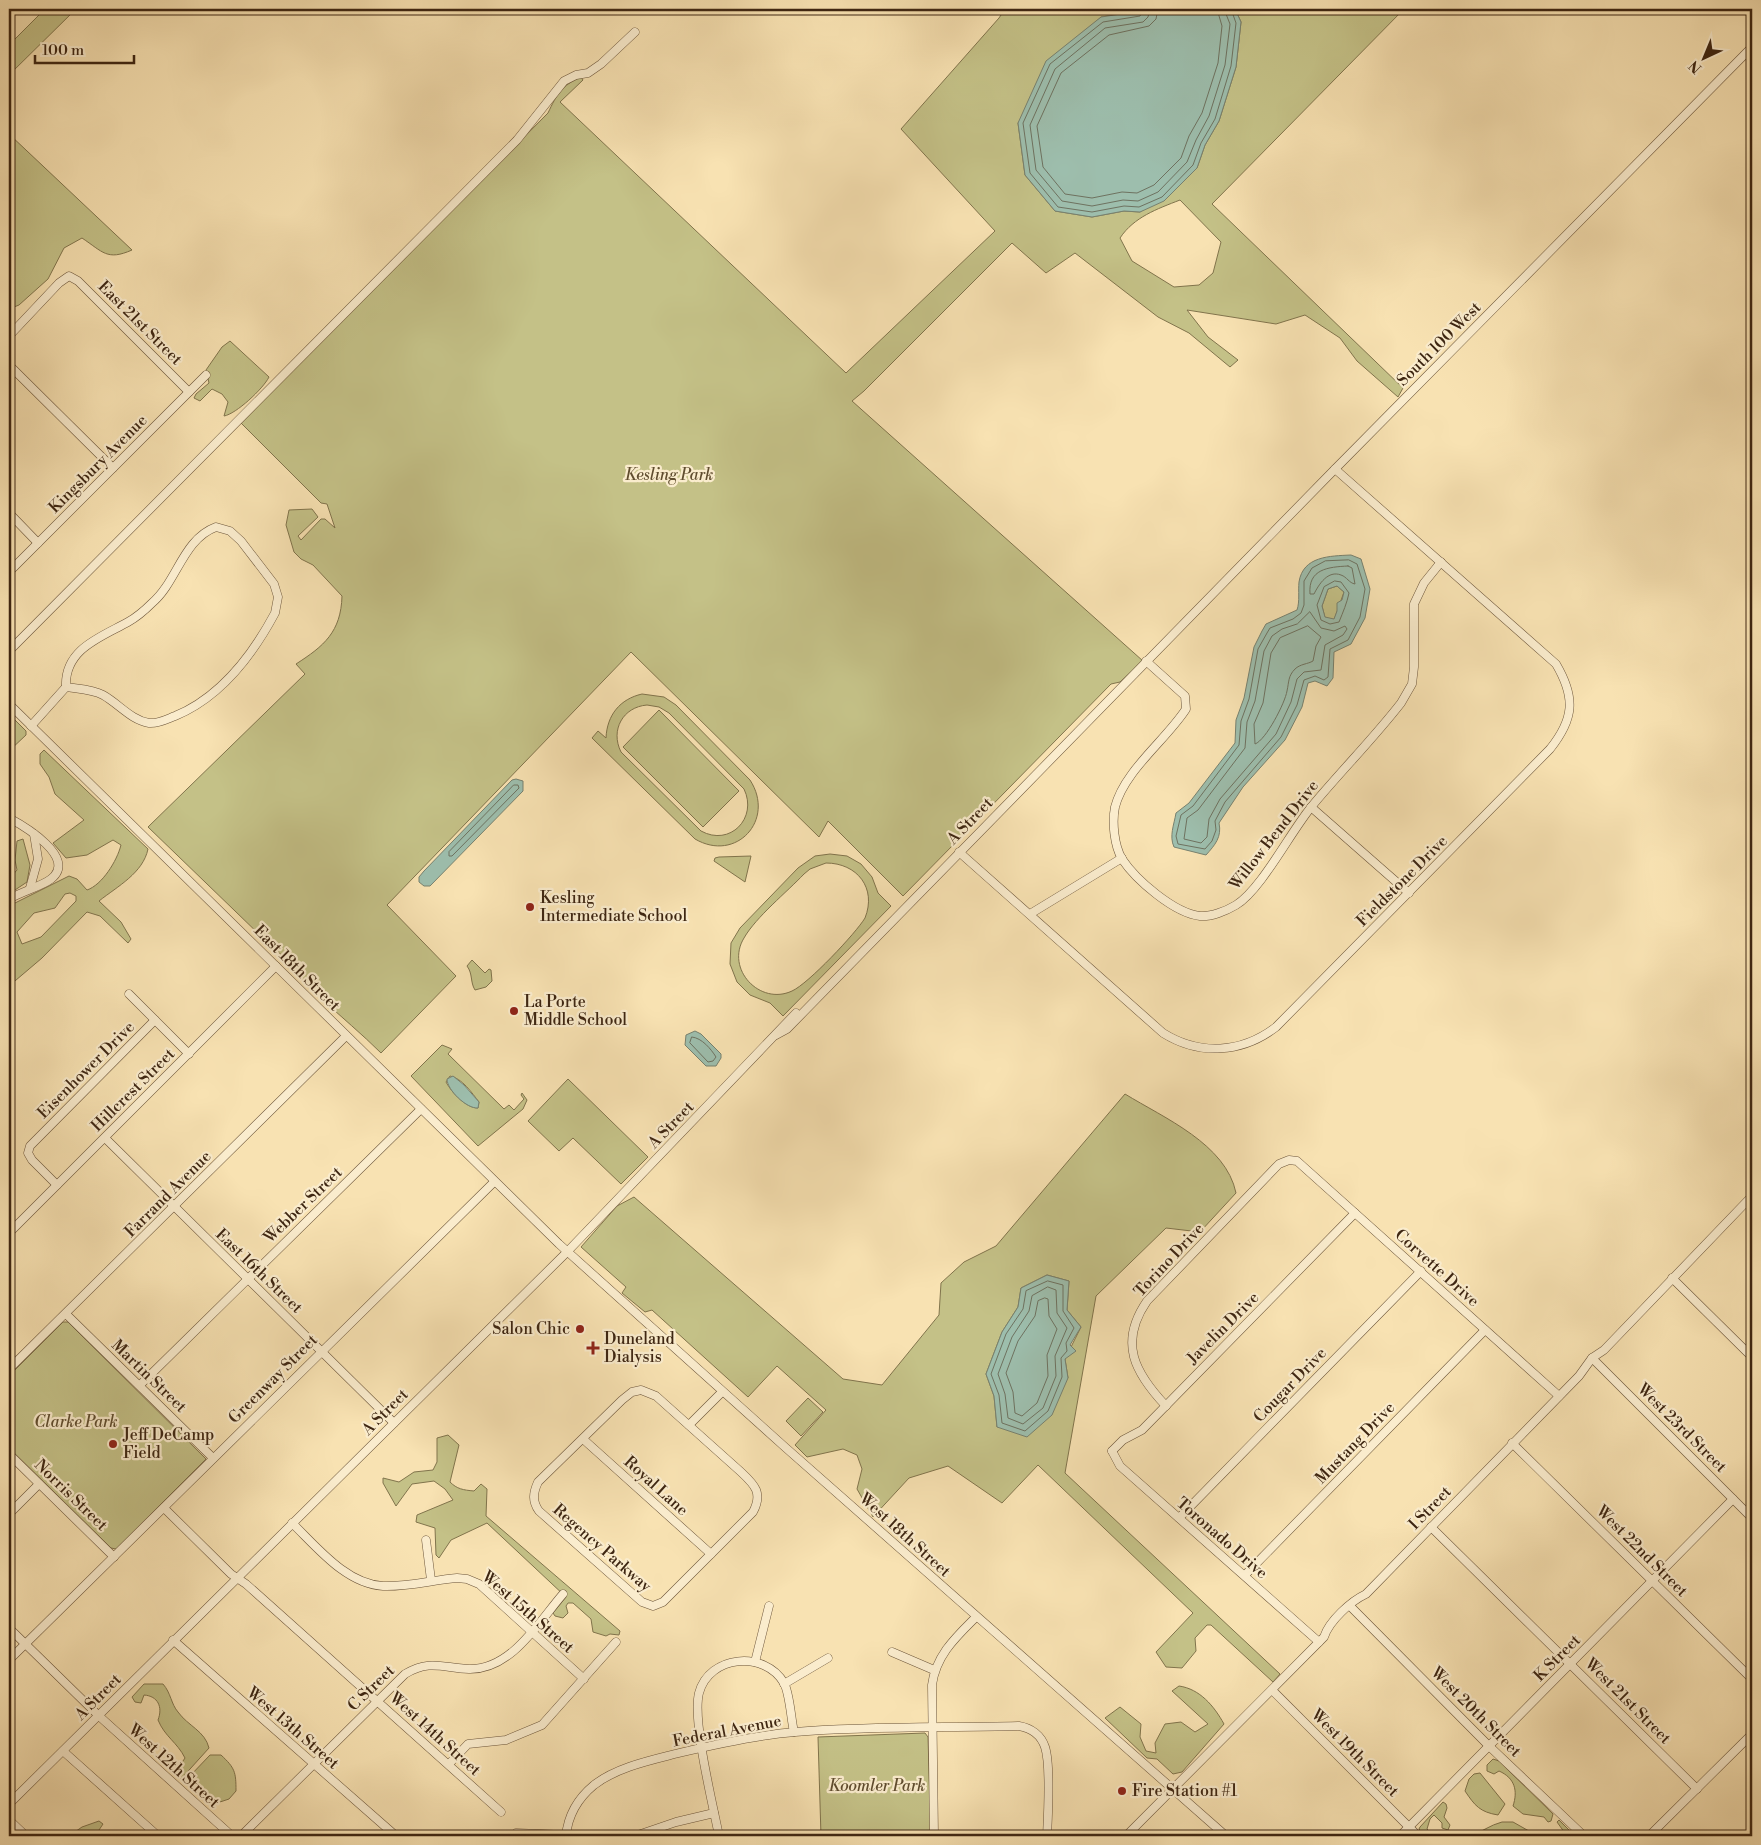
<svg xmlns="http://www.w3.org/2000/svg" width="1761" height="1845" viewBox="0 0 1761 1845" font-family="'Libre Bodoni',serif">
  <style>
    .green { fill: #c4c187; stroke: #81744c; fill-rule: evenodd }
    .water { fill: #9dbead; stroke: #77816f; fill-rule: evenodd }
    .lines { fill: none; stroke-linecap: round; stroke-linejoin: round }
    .shore { stroke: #6e7260; stroke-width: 1 }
    .minor-casing { stroke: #6c553a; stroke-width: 9 }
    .minor { stroke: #faeccd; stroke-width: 8 }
    .poi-dot { fill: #8f2418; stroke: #faeccd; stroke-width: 2 }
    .labels { text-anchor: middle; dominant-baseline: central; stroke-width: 4.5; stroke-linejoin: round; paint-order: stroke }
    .street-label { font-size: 16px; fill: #3e2612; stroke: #faeccd }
    .park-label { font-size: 16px; font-style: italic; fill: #604d2f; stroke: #faeccd }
    .poi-label { font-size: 16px; fill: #3e2612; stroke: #faeccd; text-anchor: start }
  </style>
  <rect width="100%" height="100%" fill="#f8e2b2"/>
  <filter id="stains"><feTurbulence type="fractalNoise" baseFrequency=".004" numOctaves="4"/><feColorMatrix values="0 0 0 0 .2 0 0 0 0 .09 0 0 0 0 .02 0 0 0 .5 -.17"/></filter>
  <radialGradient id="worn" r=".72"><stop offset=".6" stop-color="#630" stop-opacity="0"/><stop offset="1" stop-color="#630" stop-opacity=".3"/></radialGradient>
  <!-- green -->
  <g class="green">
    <path d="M45,9H76L9,75V45Z"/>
    <path d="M1005,9H1154L1101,17L1018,123L1025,175L1055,211L1092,217L1124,211L1140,212L1197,168L1205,145L1219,121L1236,67L1241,22L1235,9H1404L1212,204L1403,388L1398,397L1357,361L1340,338L1305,315L1276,324L1187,310L1208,337L1238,360L1230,367L1189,333L1158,317L1075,253L1046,273L1012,243L864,391L852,401L1143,661L1120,682L1111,684L903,896L828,821L819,837L631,652L387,905L456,976L381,1053C362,1034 341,1017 321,998C301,980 286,956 264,939L148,827L305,674L296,664C324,646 341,632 342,596L313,565L301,559L294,552L286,525L289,510L312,509L318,517L298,536L301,540L321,519H325L335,528L327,504L321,503L241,423L548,113C557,94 561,86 581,77L583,80L560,102L846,373L995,231L901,129L999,18ZM1180,200L1221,242L1213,273L1199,285L1174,287L1132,261L1120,238C1134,217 1157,209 1180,200Z"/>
    <path d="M9,134L132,250C107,261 103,252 82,238L64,248L48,279L19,305L9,309Z"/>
    <path d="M230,341L269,377C263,389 236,414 224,416L228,402L222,394L212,389L200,401L194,398L196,394L209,383L206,370L222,347Z"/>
    <path d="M1337,586L1344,592L1334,620L1325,618L1322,606L1328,589Z"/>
    <path d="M642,694L664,697L676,705L750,780C776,820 736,863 695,839L592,738L598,731L606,738C607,715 620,699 642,694ZM647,705L659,707L669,713L744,789C758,818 730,847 701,831L621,752C610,730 623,707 647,705Z"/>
    <path d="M659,710L739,791L703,827L623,747Z"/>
    <path d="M9,714L26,731V735L9,751Z"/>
    <path d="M44,750L148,849C143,873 118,886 99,901L121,922L131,939L128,943L100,916L87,912L42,958L9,986V967L12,963L11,955L9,954V932L14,929L9,925V906L69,876L77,879L87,890C102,885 117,861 121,845L113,840L87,855L66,858L53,843L84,820L55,794L49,777L40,764V754ZM70,893L76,896V901L41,937L22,944L17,932L34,913L55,908L65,894Z"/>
    <path d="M23,839L30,865L27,882L9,894V879L17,870L15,860L17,841Z"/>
    <path d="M830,854L847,856L861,864L872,877L878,893L891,906L783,1016L770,1003L750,995L737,982L730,964L731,943L740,928L798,868L815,856ZM826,863C857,863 877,888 865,918C856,933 808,984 792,991C760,1006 725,969 744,938C756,917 787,892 804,874L810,869Z"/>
    <path d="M751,856L745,882L714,861L715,858L719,857Z"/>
    <path d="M472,960L485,973L489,969L491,970L492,981L486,987L475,990C470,982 473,974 467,966Z"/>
    <path d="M442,1045L452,1049L448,1054L504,1109L509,1105L514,1110L524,1099L521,1095L522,1093L527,1100L523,1109L478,1146L411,1076ZM450,1076C462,1078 472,1093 479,1102L478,1108C466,1108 452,1093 446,1082Z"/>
    <path d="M568,1079L648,1157L621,1184L573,1138L559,1151L528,1121Z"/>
    <path d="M1125,1094C1164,1118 1226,1144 1236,1193L1200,1232L1166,1228L1096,1296L1065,1473L1280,1674L1273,1682L1211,1625H1207L1195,1638L1196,1651L1182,1668L1166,1667L1156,1652L1193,1613L1038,1465L1002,1503L948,1466L909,1478L873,1517L857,1489L862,1469L857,1455L843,1449L807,1457L795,1445L826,1410L777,1366L748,1397L652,1310L645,1312L622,1293L626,1287L581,1247L617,1206L634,1197L843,1379L882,1385L939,1315L941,1283L964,1262L996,1246ZM1047,1275L1069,1281L1067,1310L1081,1327L1065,1359L1068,1378L997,1427L994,1396L986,1374L1002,1332L1018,1307L1021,1288Z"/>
    <path d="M63,1322H68L206,1459L116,1549L111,1548L9,1448V1376Z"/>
    <path d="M808,1398L823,1412L801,1436L786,1421Z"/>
    <path d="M448,1435L459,1445L450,1482C457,1489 463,1490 474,1491L481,1484L487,1489L486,1516L620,1631L619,1635L610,1634L606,1636L593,1632L591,1619L573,1603H568L566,1606L568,1613L563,1618L555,1616L553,1613L566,1597L487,1523L451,1540L439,1558L436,1555L435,1528L416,1522L417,1515L453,1500L445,1489L434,1481L412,1484L396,1506L383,1483V1478L399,1482L414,1472L433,1470L437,1462V1438Z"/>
    <path d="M144,1684H163C171,1693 171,1704 178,1712C188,1726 205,1731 209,1748L181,1779L175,1773L185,1758C177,1742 165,1737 158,1720C163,1707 158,1696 144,1695L141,1703L135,1702L132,1697Z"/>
    <path d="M1179,1686C1200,1689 1214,1706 1224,1724L1182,1772L1173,1774L1157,1759L1147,1758L1105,1718L1120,1707L1141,1724L1140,1737L1146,1751L1156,1753L1155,1743L1165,1724L1181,1722L1195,1732L1208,1724L1172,1691Z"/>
    <path d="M925,1733L928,1737L931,1836H821L818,1737Z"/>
    <path d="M210,1755H221C235,1768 236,1772 236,1791L229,1799L217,1803L187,1785L189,1777Z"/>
    <path d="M1493,1759L1499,1761L1553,1814L1551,1821L1548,1822L1544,1817L1523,1814L1513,1806C1518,1791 1515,1778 1499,1771L1494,1774L1487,1771V1765Z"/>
    <path d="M1480,1773L1505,1804L1498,1815C1480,1812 1475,1806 1465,1791L1469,1779L1474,1774Z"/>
    <path d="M1443,1802L1446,1804L1447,1808L1444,1817L1450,1825L1448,1830L1442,1828V1823L1434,1815L1430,1819L1427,1829L1433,1836H1425L1419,1829L1420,1827Z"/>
    <path d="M1559,1820L1575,1836H1567L1557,1822Z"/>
    <path d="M99,1821L103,1824L95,1836H69L82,1827Z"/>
    <path d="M1502,1822H1513L1536,1835L1470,1836C1482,1832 1490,1825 1502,1822Z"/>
  </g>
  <!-- water -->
  <g class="water">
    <path d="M1154,9H1235L1241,22L1236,67L1219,121L1205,145L1197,168L1164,201L1140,212L1124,211L1092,217L1055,211L1025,175L1018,123L1046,61L1101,17Z"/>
    <path d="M1351,555L1361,559L1370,589L1365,618L1351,644L1334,652L1333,678L1327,686L1315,681L1308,683L1302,707L1285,740L1243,787L1219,823C1222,837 1215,845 1206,855L1174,847C1169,836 1174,825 1176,813L1189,803L1235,743L1236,720L1244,698L1254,647L1262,631L1266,624L1297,610C1300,601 1298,591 1299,582C1303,556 1330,556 1351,555ZM1337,586L1344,592L1342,600L1337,603V611L1334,619L1325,617L1322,606L1328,589Z"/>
    <path d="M516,779L523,781V791L430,886H424L419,882V877L424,871L512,780Z"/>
    <path d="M695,1031L701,1034L721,1054V1058L716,1066H706L685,1045L686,1035Z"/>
    <path d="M453,1076L464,1085L479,1102L478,1108C467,1109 447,1090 447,1079Z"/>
    <path d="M1047,1275L1069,1281L1067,1310L1081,1327L1070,1345L1076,1351L1065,1359L1068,1378L1052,1415L1027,1437L997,1427L994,1396L986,1374L1002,1332L1018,1307L1021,1288Z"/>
  </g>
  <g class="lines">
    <!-- shore -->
    <g class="shore">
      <path d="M1144,9L1140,16L1103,22L1050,64L1023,123L1030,173L1058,207L1092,212L1124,206L1139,207L1162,197L1193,165L1201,143L1215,119L1231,66L1236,23L1231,9"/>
      <path d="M1150,9L1148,17L1143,22L1105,28L1055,69L1030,125L1036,170L1062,201L1092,206L1123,200L1138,201L1158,192L1187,162L1196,140L1209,116L1225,65L1230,24L1224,9"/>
      <path d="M1158,9L1156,19L1149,26L1109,35L1061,73L1037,126L1043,167L1065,194L1092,198L1122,192L1137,193L1154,185L1181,158L1189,136L1202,113L1218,63L1222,26L1217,9"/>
      <path d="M1349,560L1357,564L1365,589L1360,617L1348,640L1330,649L1328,677L1324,680L1315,676L1304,680L1297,705L1281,737L1225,802L1215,821L1216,830L1212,841L1205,849L1178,844L1176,836L1181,815L1193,806L1239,745L1241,721L1249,699L1258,649L1267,633L1270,628L1293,619L1301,613L1304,605V581L1312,568L1325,561Z"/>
      <path d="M1348,566L1352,568L1355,584C1349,583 1347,577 1341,575C1328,570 1319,584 1314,594H1310C1308,569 1328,567 1348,566Z"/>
      <path d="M1335,581L1341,582L1349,593C1347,603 1343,612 1339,622L1330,624L1321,620L1317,605L1324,587Z"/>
      <path d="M1310,612L1321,628L1334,631L1345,626L1347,629L1343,635L1325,645L1321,670L1304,672L1297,679L1291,702L1276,734L1220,799L1209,819L1207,837L1201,843L1184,839L1187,818L1198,810L1245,748L1247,722L1255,701L1264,651L1272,636L1282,629L1297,624Z"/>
      <path d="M1308,626L1321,637L1316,646L1313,661C1308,664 1300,664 1295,669C1288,676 1289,682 1287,691C1285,703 1266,740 1255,744L1254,724L1263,703L1271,653L1280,638Z"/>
      <path d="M514,785H518L519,788L452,856H449V852Z"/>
      <path d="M692,1037C702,1038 711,1049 716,1057L713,1061L708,1062L690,1043Z"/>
      <path d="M1048,1281L1063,1285V1311L1074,1328L1066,1343L1067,1351L1061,1358L1062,1377L1048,1411L1025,1431L1002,1423L999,1395L991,1374L1006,1334L1023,1309L1026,1291Z"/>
      <path d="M1048,1287L1056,1290L1057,1313L1067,1328L1055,1356L1056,1376L1043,1408L1023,1424L1008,1418L1005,1394L998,1374L1012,1337L1029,1311L1032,1296Z"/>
      <path d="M1045,1298L1048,1299L1049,1316L1057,1329L1047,1355L1048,1376L1037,1403L1022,1416L1015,1413L1013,1392L1006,1373L1018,1341L1035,1316L1038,1301Z"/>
    </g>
    <defs>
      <g id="minor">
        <path d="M9,336L59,283L69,276L78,281L189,392"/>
        <path d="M9,365L113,468"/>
        <path d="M9,513L38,543"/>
        <path d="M216,527L230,531L241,541L274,584L278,597L275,613C252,656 221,697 175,716C167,719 158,724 149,723C131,720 119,704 103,695C92,689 79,689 66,687C64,649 101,637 128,622C137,617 145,610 152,603C177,582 183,539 216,527Z"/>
        <path d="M9,572L206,375"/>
        <path d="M9,651L517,140L564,81L576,75L588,73L601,64L635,32"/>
        <path d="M1146,661L1185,696L1186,709C1166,740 1124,771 1115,807C1112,822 1114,845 1122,859C1136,880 1174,913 1200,916C1211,917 1226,911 1236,905C1261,890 1291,831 1312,806C1341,771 1373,739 1401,703L1412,684L1414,667V604L1424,583L1441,562"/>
        <path d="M9,704L559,1244L786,1448L1226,1836"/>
        <path d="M31,726L66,687"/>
        <path d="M1311,807L1409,893"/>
        <path d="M9,818C24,826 78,858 51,879C42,886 21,892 9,899"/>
        <path d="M959,852L1163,1033C1200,1056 1242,1053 1276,1027L1550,749C1574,719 1576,698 1556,664L1335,469"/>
        <path d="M30,888L38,859L34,834"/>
        <path d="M1030,914L1122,858"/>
        <path d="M129,994L189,1054"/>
        <path d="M776,1035L787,1029L1335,469L1752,47"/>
        <path d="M105,1138L394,1423"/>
        <path d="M57,1185L32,1160L28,1153L30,1146L155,1020"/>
        <path d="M9,1233L276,966"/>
        <path d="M1672,1278L1752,1357"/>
        <path d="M66,1314L213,1458"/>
        <path d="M1592,1358L1752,1518"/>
        <path d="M9,1369L346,1036"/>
        <path d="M140,1385L421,1109"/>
        <path d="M641,1390L656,1396L741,1472C755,1485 763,1493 753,1512L663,1602L653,1606L642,1602L539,1511C532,1501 533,1493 538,1482L622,1400L632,1392Z"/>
        <path d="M1166,1406C1135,1373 1118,1343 1147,1301L1279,1164L1289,1160L1297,1161L1559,1396"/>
        <path d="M689,1425L722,1392"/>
        <path d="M583,1439L711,1554"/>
        <path d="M1512,1443L1752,1679"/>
        <path d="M1112,1451L1123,1440L1142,1430L1355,1213"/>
        <path d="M1112,1451L1120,1466L1319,1642"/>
        <path d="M9,1454L114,1557"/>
        <path d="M164,1508L231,1574L246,1584L501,1812"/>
        <path d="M9,1514L39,1484"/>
        <path d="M1179,1518L1421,1271"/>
        <path d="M292,1523C317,1547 346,1584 383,1586C407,1587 433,1580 457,1578L467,1579L479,1584L584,1679"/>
        <path d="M1431,1527L1697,1789"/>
        <path d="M426,1540L431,1580"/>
        <path d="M1245,1575L1485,1330"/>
        <path d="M1350,1606L1489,1746L1584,1836"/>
        <path d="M9,1628L99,1716L232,1836"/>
        <path d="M173,1640L396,1836"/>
        <path d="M892,1652L934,1670"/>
        <path d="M9,1660L494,1182"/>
        <path d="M755,1662L769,1606"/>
        <path d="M784,1684L828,1658"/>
        <path d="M1272,1690L1418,1836"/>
        <path d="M63,1751L158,1836"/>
        <path d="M449,1764L468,1744L506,1740L542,1725L616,1642"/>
        <path d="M9,1804L567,1252L796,1013"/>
        <path d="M9,1820L26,1836"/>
        <path d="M516,1833L566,1835"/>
        <path d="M241,1836L405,1674C430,1659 443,1668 469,1669C511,1670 538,1623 563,1594"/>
        <path d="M566,1836C568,1815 577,1799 594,1785C617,1767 652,1760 679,1753C717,1744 757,1735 795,1732C869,1726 945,1728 1019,1726C1031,1728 1041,1735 1045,1747C1051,1765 1048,1816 1047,1836"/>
        <path d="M635,1836L676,1822L714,1813"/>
        <path d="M719,1836C713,1805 692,1721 699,1693C709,1655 765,1650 784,1683C790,1694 791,1720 794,1732"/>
        <path d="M934,1836L932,1685C936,1655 956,1637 976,1617"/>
        <path d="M1126,1836L1324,1637C1329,1621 1351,1601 1366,1594L1579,1376L1592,1358L1604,1350L1752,1196"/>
        <path d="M1400,1836L1733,1499"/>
        <path d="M1649,1836L1752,1734"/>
      </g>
    </defs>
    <!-- minor casing -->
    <use href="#minor" class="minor-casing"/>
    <!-- minor -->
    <use href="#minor" class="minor"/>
  </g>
  <!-- markers -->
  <g class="poi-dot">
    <circle cx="530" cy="907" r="5"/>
    <circle cx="514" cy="1011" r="5"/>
    <circle cx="580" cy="1329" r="5"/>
    <path d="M590.5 1340.5h5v5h5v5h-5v5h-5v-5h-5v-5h5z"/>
    <circle cx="113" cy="1444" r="5"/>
    <circle cx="1122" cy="1791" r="5"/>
  </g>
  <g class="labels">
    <!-- street labels -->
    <g class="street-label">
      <text transform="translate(140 323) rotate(45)">East 21st Street</text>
      <text transform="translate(1439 344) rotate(-45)">South 100 West</text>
      <text transform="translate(98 464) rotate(-45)">Kingsbury Avenue</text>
      <text transform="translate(970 821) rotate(-46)">A Street</text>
      <text transform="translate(1274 835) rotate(-52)">Willow Bend Drive</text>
      <text transform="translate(1402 881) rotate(-45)">Fieldstone Drive</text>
      <text transform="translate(297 968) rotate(45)">East 18th Street</text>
      <text transform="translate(86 1070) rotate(-45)">Eisenhower Drive</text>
      <text transform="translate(133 1090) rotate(-45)">Hillcrest Street</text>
      <text transform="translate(671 1125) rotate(-46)">A Street</text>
      <text transform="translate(168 1194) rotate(-45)">Farrand Avenue</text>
      <text transform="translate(303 1205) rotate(-44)">Webber Street</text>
      <text transform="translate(1169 1260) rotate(-47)">Torino Drive</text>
      <text transform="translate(1437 1268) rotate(42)">Corvette Drive</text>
      <text transform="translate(259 1271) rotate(44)">East 16th Street</text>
      <text transform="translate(1223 1328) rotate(-45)">Javelin Drive</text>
      <text transform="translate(149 1376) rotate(44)">Martin Street</text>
      <text transform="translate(273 1379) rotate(-45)">Greenway Street</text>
      <text transform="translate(1290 1385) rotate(-46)">Cougar Drive</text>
      <text transform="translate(385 1412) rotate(-45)">A Street</text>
      <text transform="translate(1682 1428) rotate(45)">West 23rd Street</text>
      <text transform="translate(1355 1443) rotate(-46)">Mustang Drive</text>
      <text transform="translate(656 1486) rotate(42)">Royal Lane</text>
      <text transform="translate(71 1495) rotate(44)">Norris Street</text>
      <text transform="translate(1430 1508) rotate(-46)">I Street</text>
      <text transform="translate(905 1535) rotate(42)">West 18th Street</text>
      <text transform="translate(1222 1538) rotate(41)">Toronado Drive</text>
      <text transform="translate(602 1548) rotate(41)">Regency Parkway</text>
      <text transform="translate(1642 1551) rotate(45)">West 22nd Street</text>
      <text transform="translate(528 1612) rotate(41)">West 15th Street</text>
      <text transform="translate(1557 1658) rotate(-45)">K Street</text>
      <text transform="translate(371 1688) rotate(-44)">C Street</text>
      <text transform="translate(98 1697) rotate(-45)">A Street</text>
      <text transform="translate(1628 1701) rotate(45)">West 21st Street</text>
      <text transform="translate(1476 1712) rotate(45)">West 20th Street</text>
      <text transform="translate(293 1728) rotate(41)">West 13th Street</text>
      <text transform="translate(727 1731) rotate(-11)">Federal Avenue</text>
      <text transform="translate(435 1734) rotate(42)">West 14th Street</text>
      <text transform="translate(1355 1753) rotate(45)">West 19th Street</text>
      <text transform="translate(174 1766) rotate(42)">West 12th Street</text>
    </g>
    <!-- park labels -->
    <g class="park-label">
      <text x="669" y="475">Kesling Park</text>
      <text x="76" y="1422">Clarke Park</text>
      <text x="877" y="1786">Koomler Park</text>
    </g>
    <!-- poi labels -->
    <g class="poi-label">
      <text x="540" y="898">Kesling<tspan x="540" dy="18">Intermediate School</tspan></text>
      <text x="524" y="1002">La Porte<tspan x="524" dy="18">Middle School</tspan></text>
      <text x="570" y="1329" text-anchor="end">Salon Chic</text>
      <text x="604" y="1339">Duneland<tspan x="604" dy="18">Dialysis</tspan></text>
      <text x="123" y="1435">Jeff DeCamp<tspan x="123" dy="18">Field</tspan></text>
      <text x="1132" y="1791">Fire Station #1</text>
    </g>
  </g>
  <!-- margin -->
  <rect width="1761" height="1845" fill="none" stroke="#f8e2b2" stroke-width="30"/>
  <rect x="10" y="10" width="1741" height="1825" fill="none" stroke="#3e2612" stroke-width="2.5"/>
  <rect x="15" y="15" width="1731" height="1815" fill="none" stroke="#3e2612"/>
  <!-- north arrow -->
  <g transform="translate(1704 58) rotate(224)" stroke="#faeccd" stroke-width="4" paint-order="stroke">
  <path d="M0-4L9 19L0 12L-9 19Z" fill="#3e2612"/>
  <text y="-8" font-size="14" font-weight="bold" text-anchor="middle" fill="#3e2612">N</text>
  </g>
  <!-- scale -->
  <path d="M35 55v8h99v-8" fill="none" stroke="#3e2612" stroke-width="2.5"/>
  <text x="42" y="55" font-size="15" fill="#3e2612" stroke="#faeccd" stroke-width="4" paint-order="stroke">100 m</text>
  <rect width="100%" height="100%" filter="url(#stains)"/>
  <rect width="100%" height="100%" fill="url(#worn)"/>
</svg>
